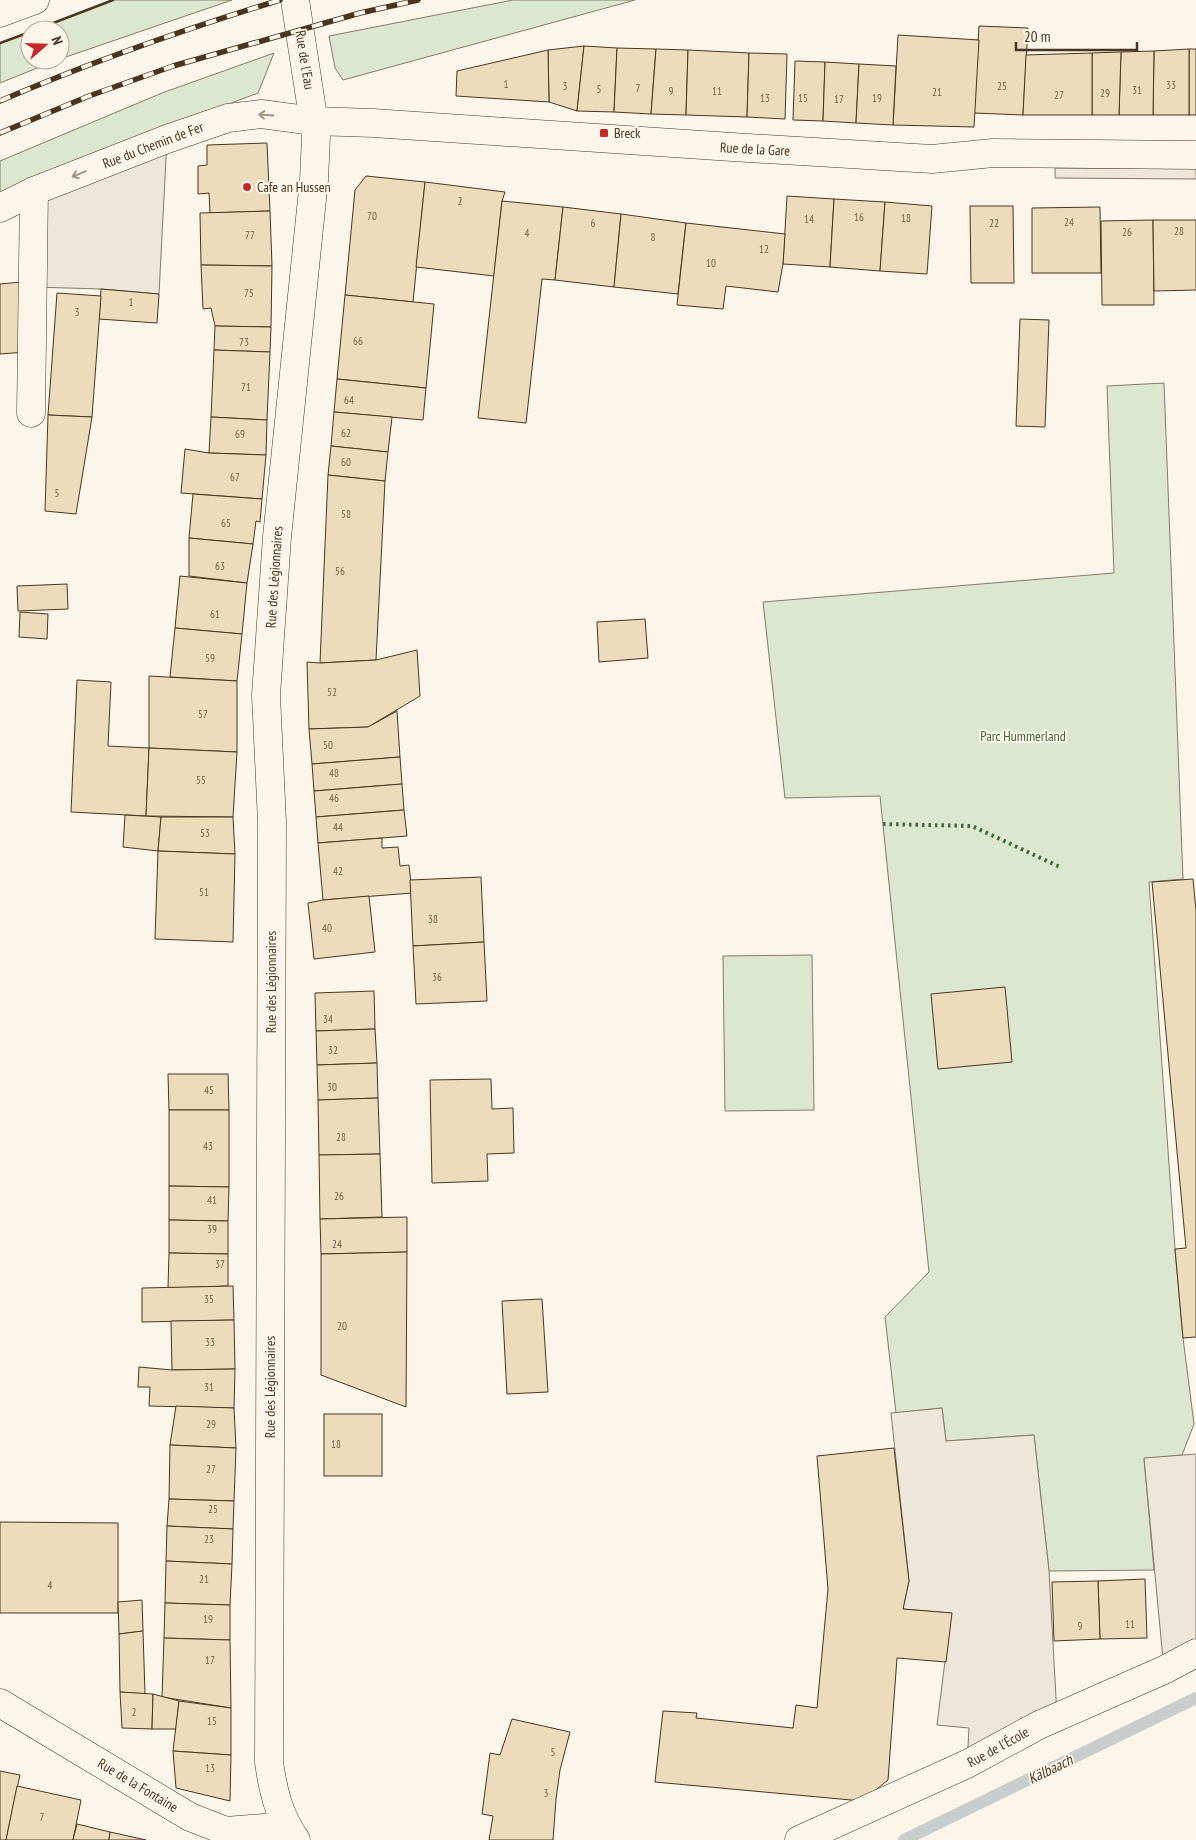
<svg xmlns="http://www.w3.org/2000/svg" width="1196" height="1840" viewBox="0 0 1196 1840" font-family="'PT Sans Narrow',sans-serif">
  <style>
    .green { fill: #dce7d0; stroke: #887966 }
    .parking { fill: #ede7d9; stroke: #887966 }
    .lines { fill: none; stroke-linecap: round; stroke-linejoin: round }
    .stream { stroke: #c9cecd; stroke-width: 12 }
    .building { fill: #ecdcbc; stroke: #4a3520 }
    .minor-casing { stroke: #4a3520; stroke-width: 29 }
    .major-casing { stroke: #4a3520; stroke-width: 29 }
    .minor { stroke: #fbf6e9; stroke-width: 28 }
    .major { stroke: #fbf6e9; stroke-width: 28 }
    .rail-casing { stroke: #4a3520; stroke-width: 5.5 }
    .rail { stroke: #fbf6e9; stroke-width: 4; stroke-dasharray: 11; stroke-linecap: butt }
    .hedge { stroke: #436837; stroke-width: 4; stroke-dasharray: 2.5 4; stroke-linecap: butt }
    .wall { stroke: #4a3520; stroke-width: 2.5 }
    .oneway { stroke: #a29684 }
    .poi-dot { fill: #c62828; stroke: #fbf6e9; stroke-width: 2 }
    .labels { text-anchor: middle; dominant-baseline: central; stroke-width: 4; stroke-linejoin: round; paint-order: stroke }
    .number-label { font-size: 11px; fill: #725f47 }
    .street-label { font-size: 14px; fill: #4a3520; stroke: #fbf6e9 }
    .poi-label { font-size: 14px; fill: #4a3520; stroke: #fbf6e9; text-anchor: start }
    .park-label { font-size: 14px; fill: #436837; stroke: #fbf6e9 }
    .water-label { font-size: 15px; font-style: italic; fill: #4a3520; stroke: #fbf6e9 }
  </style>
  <rect width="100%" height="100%" fill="#fbf6e9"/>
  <!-- green -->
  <g class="green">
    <path d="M113,0H232L60,59V30H35Z"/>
    <path d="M513,0H635L343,80L335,68L329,36Z"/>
    <path d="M30,32V60H57L0,83V43Z"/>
    <path d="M274,53L258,93L181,122L0,197V161L162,93Z"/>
    <path d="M1164,383L1183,879L1149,882L1175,1249L1183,1338L1194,1424L1182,1455L1144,1459L1154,1570L1049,1571L1034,1435L946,1441L942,1408L896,1413L885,1317L929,1272L880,796L785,798L763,602L1114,573L1107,386Z"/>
    <path d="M812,955L814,1110L725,1111L723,956Z"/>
  </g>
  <!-- parking -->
  <g class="parking">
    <path d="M167,139L159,294L101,289L33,287L34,191Z"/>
    <path d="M1055,168H1196V179L1055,178Z"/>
    <path d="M942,1408L946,1441L1034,1435L1049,1571L1057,1716L967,1764L969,1728L937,1725L951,1613L903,1609L909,1581L891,1413Z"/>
    <path d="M1196,1454V1653L1164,1670L1144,1458Z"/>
  </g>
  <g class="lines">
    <!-- stream -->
    <path class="stream" d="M904,1840L1196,1698"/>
  </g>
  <!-- building -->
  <g class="building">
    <path d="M979,26L1028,28L1023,115L974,113Z"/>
    <path d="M898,35L979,40L974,127L893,125Z"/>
    <path d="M584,46L577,111L549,102L548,50Z"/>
    <path d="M584,46L617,48L614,112L577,111Z"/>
    <path d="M617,48L656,49L651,114L614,112Z"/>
    <path d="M656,49L688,50L686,115L651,114Z"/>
    <rect x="1189" y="49" width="7" height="66"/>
    <path d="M1189,49V115H1153L1154,51Z"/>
    <path d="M548,50L549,102L456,96L457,71Z"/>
    <path d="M688,50L749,53L747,117L686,115Z"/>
    <path d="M1154,51L1153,115H1119L1121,52Z"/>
    <path d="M1121,52L1119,115H1092V53Z"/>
    <path d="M749,53L787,54L785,119L747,117Z"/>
    <path d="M1092,53V115H1023L1026,55Z"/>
    <path d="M795,61L825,62L823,121L793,120Z"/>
    <path d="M825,62L859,64L856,123L823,121Z"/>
    <path d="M859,64L896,66L893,125L856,123Z"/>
    <path d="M267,143L270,211L210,213L209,193L198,194V166L207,165V145Z"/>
    <path d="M366,176L425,182L413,302L345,295L355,190Z"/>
    <path d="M425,182L505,192L502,201L494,276L416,267Z"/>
    <path d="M787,196L834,199L830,267L783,264Z"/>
    <path d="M834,199L885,202L880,271L830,267Z"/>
    <path d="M502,201L563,207L555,280L542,279L526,423L478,418Z"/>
    <path d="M885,202L932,206L927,274L880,271Z"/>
    <path d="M970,206H1013L1014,283H971Z"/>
    <path d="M563,207L621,214L614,287L555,280Z"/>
    <path d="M1100,207L1101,273H1032V208Z"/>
    <path d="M270,211L272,266L201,265L200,213Z"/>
    <path d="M621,214L686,223L678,294L614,287Z"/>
    <path d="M1153,220L1154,305H1102L1101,221Z"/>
    <path d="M1153,220H1196V290L1154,291Z"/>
    <path d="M686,223L785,234L783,264L778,292L726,286L723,309L677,305Z"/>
    <path d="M201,265L272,266L271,327L215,326L211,308L203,309Z"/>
    <path d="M22,282L26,352L0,354V284Z"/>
    <path d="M101,289L159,294L157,323L99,319Z"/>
    <path d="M57,293L101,296L92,417L48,415Z"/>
    <path d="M345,295L434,304L426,388L337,379Z"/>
    <path d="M1020,319L1049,320L1045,427L1016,426Z"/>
    <path d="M215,326L271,327L270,352L214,350Z"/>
    <path d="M214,350L270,352L267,420L211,417Z"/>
    <path d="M337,379L426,388L423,420L334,412Z"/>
    <path d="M334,412L392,417L388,452L331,446Z"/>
    <path d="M48,415L92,417L76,514L45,511Z"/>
    <path d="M211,417L267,420L266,455L209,453Z"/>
    <path d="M331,446L388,452L385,481L328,475Z"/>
    <path d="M185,449L209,453L266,455L262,499L181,493Z"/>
    <path d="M328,475L385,481L376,660L320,663Z"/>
    <path d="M193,494L262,499L260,522L256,521L253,544L189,538Z"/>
    <path d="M189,538L253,544L247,583L189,576Z"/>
    <path d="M180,576L247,583L242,634L175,628Z"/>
    <path d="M67,584L68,609L18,611L17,586Z"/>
    <path d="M20,612L48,614L47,639L19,637Z"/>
    <path d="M645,619L648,658L599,662L597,622Z"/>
    <path d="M175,628L242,634L237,681L170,677Z"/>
    <path d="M417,650L420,696L368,727L309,729L307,662L320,663L376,660Z"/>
    <path d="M149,676L237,681V752L149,748Z"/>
    <path d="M77,680L111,682L108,746L149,748L146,816L71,812Z"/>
    <path d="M397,711L400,757L312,764L309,729L368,727Z"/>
    <path d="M149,748L237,752L233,817L146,816Z"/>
    <path d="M400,757L402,784L314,791L312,764Z"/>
    <path d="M402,784L404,810L316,817L314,791Z"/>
    <path d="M404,810L407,836L318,843L316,817Z"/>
    <path d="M125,815L161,817L158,851L123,847Z"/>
    <path d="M161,817H233L235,854L158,851Z"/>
    <path d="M382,838V848L398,847L400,866L409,865L412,893L323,900L318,843Z"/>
    <path d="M158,851L235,854L233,942L155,939Z"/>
    <path d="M481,877L484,942L413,946L410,880Z"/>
    <path d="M1193,879L1196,910V1337L1183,1338L1175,1249L1186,1248L1152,882Z"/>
    <path d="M369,896L375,952L314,959L308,903L323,900Z"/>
    <path d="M484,942L487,1001L416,1004L413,946Z"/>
    <path d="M1005,987L1012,1062L938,1069L931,994Z"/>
    <path d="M374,991L375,1029L316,1031L315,993Z"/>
    <path d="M375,1029L377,1063L317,1065L316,1031Z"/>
    <path d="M377,1063L378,1098L318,1100L317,1065Z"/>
    <path d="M168,1074H228L229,1110H169Z"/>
    <path d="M491,1079L492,1109L513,1108L514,1153L487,1154L488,1181L432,1183L430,1080Z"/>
    <path d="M378,1098L380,1154L319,1155L318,1100Z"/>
    <path d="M169,1110H229V1187L169,1186Z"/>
    <path d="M380,1154L382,1217L320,1219L319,1155Z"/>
    <path d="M169,1186L229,1187L228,1221L169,1220Z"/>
    <path d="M407,1217V1252L321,1254L320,1219Z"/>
    <path d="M169,1220L228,1221V1254L169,1253Z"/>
    <path d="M407,1252L406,1407L321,1375V1254Z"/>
    <path d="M169,1253L228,1254V1286L168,1288Z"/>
    <path d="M233,1286L234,1320L142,1322V1288Z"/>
    <path d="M542,1299L548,1392L507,1394L502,1301Z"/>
    <path d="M234,1320L235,1369L172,1370L171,1321Z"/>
    <path d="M139,1367L172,1370L235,1369L234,1408L149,1406L150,1387H138Z"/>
    <path d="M176,1406L234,1408L236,1448L170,1445Z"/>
    <rect x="324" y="1414" width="58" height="62"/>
    <path d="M170,1445L236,1448L234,1501L169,1499Z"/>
    <path d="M894,1448L909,1581L903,1609L952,1613L946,1662L897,1658L888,1780L862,1801L655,1782L663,1711L697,1713L696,1718L793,1728L796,1705L817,1708L828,1589L817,1456Z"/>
    <path d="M169,1499L234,1501L233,1529L167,1526Z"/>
    <path d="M0,1522L118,1523V1613H0Z"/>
    <path d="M167,1526L233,1529L232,1564L166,1561Z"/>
    <path d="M166,1561L232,1564L230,1605L165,1603Z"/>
    <path d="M1145,1579L1147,1638L1100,1639L1098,1581Z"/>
    <path d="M1098,1581L1100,1639L1054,1641L1052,1582Z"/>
    <path d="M142,1600L143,1631L119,1634L118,1602Z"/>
    <path d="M165,1603L230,1605V1640L164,1638Z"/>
    <path d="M143,1631L145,1694L120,1692L119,1634Z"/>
    <path d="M164,1638L230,1640L231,1708L162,1697Z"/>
    <path d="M120,1692L153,1694L152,1729L122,1728Z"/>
    <path d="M153,1694L179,1701L176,1729H152Z"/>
    <path d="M179,1701L231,1708V1755L173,1751Z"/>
    <path d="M512,1719L570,1732L560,1770L556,1799L553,1840H489L493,1816L482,1814L490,1753L500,1755Z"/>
    <path d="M173,1751L231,1755L230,1801L176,1788Z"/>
    <path d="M0,1771L20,1775L6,1840H0Z"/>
    <path d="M17,1786L81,1800L73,1840H6Z"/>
    <path d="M77,1824L110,1832L109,1840H73Z"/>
    <path d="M110,1832L146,1840H109Z"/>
  </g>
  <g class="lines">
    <defs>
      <g id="minor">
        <path d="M295,0L316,136L314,180L277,537L266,695L272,822L269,1762C273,1791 279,1816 296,1840"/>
        <path d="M0,13L35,0"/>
        <path d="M31,413L34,191"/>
        <path d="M0,1703L190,1817L226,1831L287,1826"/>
        <path d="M799,1840L967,1764L1039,1725L1164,1670L1196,1653"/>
      </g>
      <path id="major" d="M0,208L34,191L167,139L228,118L261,114L314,121L373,123L732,147L932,159L993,153L1196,155"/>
    </defs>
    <!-- minor casing -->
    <use href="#minor" class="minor-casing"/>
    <!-- major casing -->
    <use href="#major" class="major-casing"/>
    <!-- minor -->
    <use href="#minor" class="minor"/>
    <!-- major -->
    <use href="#major" class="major"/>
    <defs>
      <g id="rail">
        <path d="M0,101C91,62 185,29 280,0"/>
        <path d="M0,133L89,96L173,66L360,13L418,0"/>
      </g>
    </defs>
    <!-- rail casing -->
    <use href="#rail" class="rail-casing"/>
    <!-- rail -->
    <use href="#rail" class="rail"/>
    <!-- hedge -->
    <path class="hedge" d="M883,824L972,826L1060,867"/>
    <!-- wall -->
    <g class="wall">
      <path d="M35,30L113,0"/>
      <path d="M0,43L30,32"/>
    </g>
  </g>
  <!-- one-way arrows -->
  <defs><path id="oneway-shaft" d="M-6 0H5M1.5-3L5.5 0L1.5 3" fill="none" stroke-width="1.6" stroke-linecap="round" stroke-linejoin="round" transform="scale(1.25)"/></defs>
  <g class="oneway">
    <use href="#oneway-shaft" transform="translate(266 115) rotate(-176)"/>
    <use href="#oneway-shaft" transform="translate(79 174) rotate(158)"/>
  </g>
  <!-- markers -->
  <g class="poi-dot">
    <rect x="599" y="128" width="10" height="10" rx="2.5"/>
    <circle cx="247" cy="187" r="5"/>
  </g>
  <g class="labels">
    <!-- number labels -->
    <g class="number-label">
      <text x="506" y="84">1</text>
      <text x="1171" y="85">33</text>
      <text x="565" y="86">3</text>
      <text x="1002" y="86">25</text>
      <text x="638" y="88">7</text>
      <text x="599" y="89">5</text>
      <text x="1137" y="90">31</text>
      <text x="671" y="91">9</text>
      <text x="717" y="91">11</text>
      <text x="937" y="92">21</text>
      <text x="1105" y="93">29</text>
      <text x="1059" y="95">27</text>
      <text x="765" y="98">13</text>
      <text x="803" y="98">15</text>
      <text x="877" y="98">19</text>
      <text x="839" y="99">17</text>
      <text x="460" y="201">2</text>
      <text x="372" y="216">70</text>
      <text x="859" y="217">16</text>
      <text x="906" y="218">18</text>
      <text x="809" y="219">14</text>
      <text x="1069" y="222">24</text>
      <text x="593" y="223">6</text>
      <text x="994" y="223">22</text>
      <text x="1179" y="231">28</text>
      <text x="1127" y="232">26</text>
      <text x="527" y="233">4</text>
      <text x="250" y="235">77</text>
      <text x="653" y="237">8</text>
      <text x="764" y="249">12</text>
      <text x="711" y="263">10</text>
      <text x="249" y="293">75</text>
      <text x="131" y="302">1</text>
      <text x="77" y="312">3</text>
      <text x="358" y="341">66</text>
      <text x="244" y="342">73</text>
      <text x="246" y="387">71</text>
      <text x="349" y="400">64</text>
      <text x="346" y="433">62</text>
      <text x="240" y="434">69</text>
      <text x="346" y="462">60</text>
      <text x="235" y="477">67</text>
      <text x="57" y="493">5</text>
      <text x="346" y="514">58</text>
      <text x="226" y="523">65</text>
      <text x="220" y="566">63</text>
      <text x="340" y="571">56</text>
      <text x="215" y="614">61</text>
      <text x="210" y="658">59</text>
      <text x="332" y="692">52</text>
      <text x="203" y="714">57</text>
      <text x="328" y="745">50</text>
      <text x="334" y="773">48</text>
      <text x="201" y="780">55</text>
      <text x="334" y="798">46</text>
      <text x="338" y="827">44</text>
      <text x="205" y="833">53</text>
      <text x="338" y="871">42</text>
      <text x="204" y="892">51</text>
      <text x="433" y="919">38</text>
      <text x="327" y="928">40</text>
      <text x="437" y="977">36</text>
      <text x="328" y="1019">34</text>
      <text x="333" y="1050">32</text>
      <text x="332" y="1087">30</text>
      <text x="209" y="1090">45</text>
      <text x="341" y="1137">28</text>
      <text x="208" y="1146">43</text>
      <text x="339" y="1196">26</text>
      <text x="212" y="1200">41</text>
      <text x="212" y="1229">39</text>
      <text x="337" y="1244">24</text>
      <text x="220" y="1264">37</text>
      <text x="209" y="1299">35</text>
      <text x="342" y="1326">20</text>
      <text x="210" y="1342">33</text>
      <text x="209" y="1387">31</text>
      <text x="211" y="1424">29</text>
      <text x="336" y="1444">18</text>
      <text x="211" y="1469">27</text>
      <text x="213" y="1509">25</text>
      <text x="209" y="1539">23</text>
      <text x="204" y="1579">21</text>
      <text x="50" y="1585">4</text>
      <text x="208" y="1619">19</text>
      <text x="1130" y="1624">11</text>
      <text x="1080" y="1626">9</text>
      <text x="210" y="1660">17</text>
      <text x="134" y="1712">2</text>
      <text x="212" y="1721">15</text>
      <text x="553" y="1752">5</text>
      <text x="210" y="1768">13</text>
      <text x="546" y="1793">3</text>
      <text x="42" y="1817">7</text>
    </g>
    <!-- street labels -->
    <g class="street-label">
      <text transform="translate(305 60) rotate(81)">Rue de l'Eau</text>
      <text transform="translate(153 145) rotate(-21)">Rue du Chemin de Fer</text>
      <text transform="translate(755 149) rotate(3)">Rue de la Gare</text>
      <text transform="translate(274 577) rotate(-86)">Rue des Légionnaires</text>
      <text transform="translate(271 982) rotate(-90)">Rue des Légionnaires</text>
      <text transform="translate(270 1387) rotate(-90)">Rue des Légionnaires</text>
      <text transform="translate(998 1747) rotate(-29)">Rue de l'École</text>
      <text transform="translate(138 1785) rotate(31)">Rue de la Fontaine</text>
    </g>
    <!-- poi labels -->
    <g class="poi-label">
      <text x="614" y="133">Breck</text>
      <text x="257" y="187">Cafe an Hussen</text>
    </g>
    <!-- park labels -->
    <g class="park-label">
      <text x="1023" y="736">Parc Hummerland</text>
    </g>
    <!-- water labels -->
    <g class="water-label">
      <text transform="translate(1050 1769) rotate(-26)">Kälbaach</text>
    </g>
  </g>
  <!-- north arrow -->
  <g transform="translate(45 45) rotate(70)"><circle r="24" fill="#fbf6e9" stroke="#b4a999"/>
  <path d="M0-4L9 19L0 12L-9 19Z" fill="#c62828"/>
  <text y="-8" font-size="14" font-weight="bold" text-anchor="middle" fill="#4a3520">N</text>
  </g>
  <!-- scale -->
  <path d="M1016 42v8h121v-8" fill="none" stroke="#4a3520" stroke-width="2.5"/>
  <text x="1024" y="42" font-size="15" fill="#4a3520" stroke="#fbf6e9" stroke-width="4" paint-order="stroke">20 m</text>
</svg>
